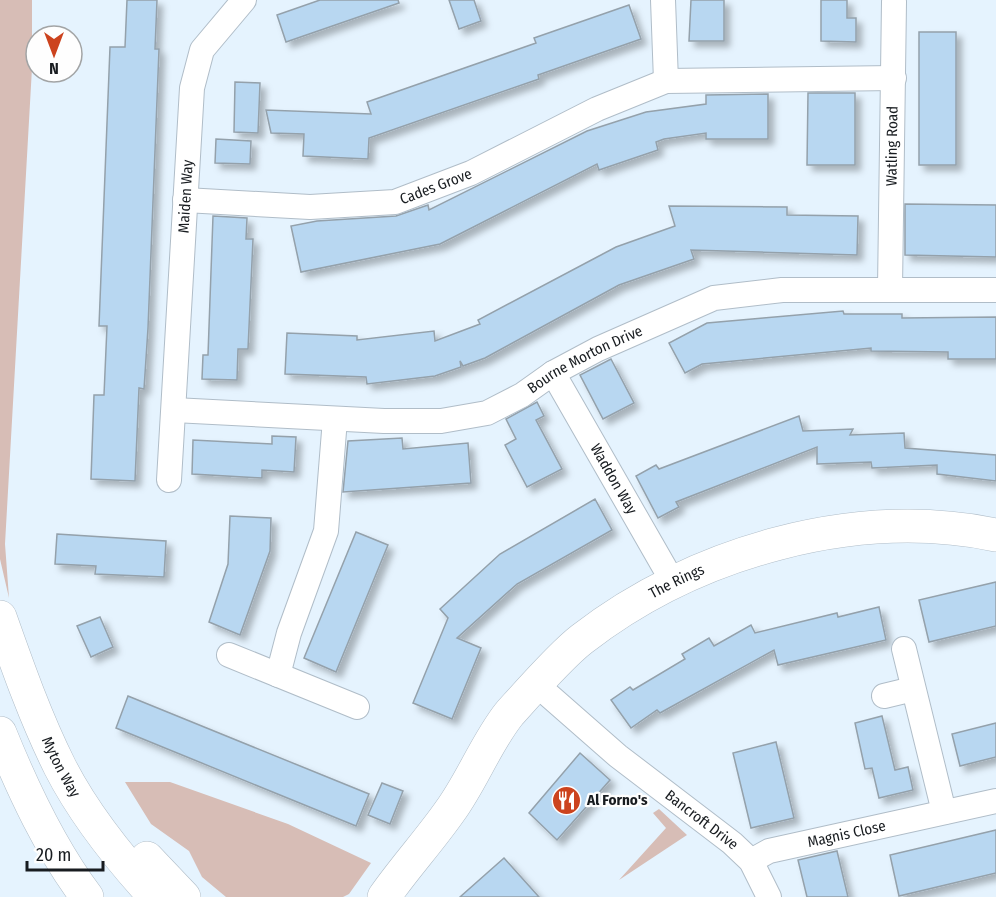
<svg xmlns="http://www.w3.org/2000/svg" width="996" height="897" viewBox="0 0 996 897" font-family="'Fira Sans Condensed',sans-serif">
  <style>
    .green { fill: #d7bdb6 }
    .building { fill: #b8d7f1; stroke: #94a1ab; stroke-width: 1.5; filter: url(#shadow) }
    .lines { fill: none; stroke-linecap: round; stroke-linejoin: round }
    .street-casing { stroke: #b0bdc8; stroke-width: 26 }
    .secondary-casing { stroke: #b0bdc8; stroke-width: 34 }
    .street { stroke: #fff; stroke-width: 24 }
    .secondary { stroke: #fff; stroke-width: 33 }
    .labels { text-anchor: middle; dominant-baseline: central; stroke-width: 4.5; stroke-linejoin: round; paint-order: stroke }
    .street-label { font-size: 15px; fill: #181c20; stroke: #fefefe }
    .poi-label { font-size: 15px; font-weight: bold; fill: #181c20; stroke: #fefefe; text-anchor: start }
  </style>
  <defs>
    <filter id="shadow"><feDropShadow dx="5.5" dy="5.5" stdDeviation="3" flood-color="#0004"/></filter>
  </defs>
  <rect width="100%" height="100%" fill="#e5f3fe"/>
  <!-- green -->
  <g class="green">
    <path d="M0,0H32V68L5,544L9,598L0,559Z"/>
    <path d="M125,782H170L288,824L371,863L349,894L343,897H226L202,877L189,851L151,824Z"/>
    <path d="M659,809L687,835L619,880L666,828L653,813Z"/>
  </g>
  <!-- building -->
  <g class="building">
    <path d="M127,0H157L155,49H159L148,328L144,389L139,388L135,481L91,479L94,395H104L107,326H99L110,47H125Z"/>
    <path d="M320,0H398L399,3L286,42L277,15Z"/>
    <path d="M449,0H474L481,21L459,29Z"/>
    <path d="M691,0H724V41H689Z"/>
    <path d="M821,0H847V18H856V42L821,41Z"/>
    <path d="M629,5L641,39L538,75L539,79L369,138L368,159L303,156L304,134L271,133L266,110L371,114L367,102L536,43L534,38Z"/>
    <rect x="919" y="32" width="37" height="133"/>
    <path d="M235,82L260,83L258,133L234,132Z"/>
    <path d="M808,93H855V165H807Z"/>
    <path d="M768,94V139H706V133L664,139L656,142L658,150L599,170L597,164L440,244L301,272L291,226L317,221L396,216L428,205L429,210L587,131L646,112L706,104V95Z"/>
    <path d="M216,139L251,141L250,164L215,163Z"/>
    <path d="M905,204L996,205V257L905,255Z"/>
    <path d="M669,206L787,207V215L858,216L857,255L691,250L694,259L619,285L485,358L463,366L460,361L461,367L435,376L367,384L366,377L285,374L287,333L357,336V340L434,331L435,341L480,324L478,320L616,247L675,226Z"/>
    <path d="M213,216L247,218L246,239H253L248,349H238L237,380L202,379L203,355H208Z"/>
    <path d="M843,311L844,314H902V318L996,317V359H948V352L871,351V348L702,364L685,373L669,343L707,323Z"/>
    <path d="M611,359L634,403L603,419L580,375Z"/>
    <path d="M537,402L544,416L536,420L562,469L527,487L505,445L516,439L506,419Z"/>
    <path d="M799,416L803,431L853,429L850,435L904,433L905,448L996,455V481L937,474V465L872,468L871,462L817,464V447L676,502L679,507L658,518L636,476L656,465L659,469Z"/>
    <path d="M272,436L296,437L294,472L262,470V478L192,474L193,440L272,444Z"/>
    <path d="M402,438L403,449L468,443L471,483L343,492L348,441Z"/>
    <path d="M595,499L612,530L517,584L457,638L481,648L452,719L413,703L448,618L440,609L500,554Z"/>
    <path d="M230,516L271,518L270,551L240,635L209,622L228,564Z"/>
    <path d="M356,532L388,545L336,672L304,658Z"/>
    <path d="M57,534L166,541L164,577L95,574L96,566L55,564Z"/>
    <path d="M996,582V626L929,642L919,600Z"/>
    <path d="M879,607L886,640L778,665L774,650L660,713L657,710L631,728L611,700L630,687L633,690L685,659L682,654L709,638L714,646L751,625L755,633L837,613L838,617Z"/>
    <path d="M100,617L113,647L91,657L77,626Z"/>
    <path d="M128,696L369,794L356,826L116,728Z"/>
    <path d="M882,716L895,770L908,767L913,790L879,798L872,768L865,769L855,723Z"/>
    <path d="M996,723V757L960,766L952,734Z"/>
    <path d="M776,742L794,818L751,828L733,753Z"/>
    <path d="M580,753L610,780L557,840L529,813Z"/>
    <path d="M382,783L403,791L390,824L368,815Z"/>
    <path d="M996,830V873L899,896L890,855Z"/>
    <path d="M837,851L848,897H807L798,860Z"/>
    <path d="M504,858L539,897H460Z"/>
  </g>
  <g class="lines">
    <defs>
      <g id="street">
        <path d="M663,0L666,81"/>
        <path id="s1" d="M185,200L310,207L395,202L471,173L597,109L666,81L894,78"/>
        <path id="s2" d="M890,288L894,2"/>
        <path id="s3" d="M553,373L674,584"/>
        <path id="s4" d="M174,410L384,421H441L487,413L522,395L553,373L598,349L714,298L782,290H996"/>
        <path id="s5" d="M169,480L192,88L202,50L244,0"/>
        <path d="M904,649L944,812"/>
        <path d="M229,655L357,707"/>
        <path d="M278,675L289,633L326,531L335,419"/>
        <path id="s6" d="M537,685L618,756L732,843L751,861L769,897"/>
        <path d="M884,696L913,689"/>
        <path id="s7" d="M751,861L769,851L996,801"/>
      </g>
      <g id="secondary">
        <path id="s8" d="M0,617C18,668 36,719 60,767C83,812 121,860 155,897"/>
        <path d="M0,733C23,790 50,848 87,897"/>
        <path d="M147,858L184,897"/>
        <path id="s9" d="M384,897C405,867 429,841 450,811C472,781 486,743 509,714C527,694 561,655 582,639C694,552 855,506 996,535"/>
      </g>
    </defs>
    <!-- street casing -->
    <use href="#street" class="street-casing"/>
    <!-- secondary casing -->
    <use href="#secondary" class="secondary-casing"/>
    <!-- street -->
    <use href="#street" class="street"/>
    <!-- secondary -->
    <use href="#secondary" class="secondary"/>
  </g>
  <!-- icons -->
  <defs>
    <symbol id="restaurant-disc" viewBox="-11 -11 22 22"><circle r="9.5" fill="#cc431e" stroke="#fefefe"/><path d="M-5-6h1v4h1v-4h1v4h1v-4h1v5L-1.5 .5V6h-2V.5L-5-1ZM5-6V6H3V1.5H1.5Q1.5-4 5-6Z" fill="#fff"/></symbol>
  </defs>
  <g fill-rule="evenodd">
    <use href="#restaurant-disc" x="550" y="784" width="33" height="33"/>
  </g>
  <g class="labels">
    <!-- street labels -->
    <g class="street-label">
      <text stroke="none"><textPath href="#s2" startOffset="142">Watling Road</textPath></text>
      <text stroke="none"><textPath href="#s1" startOffset="254">Cades Grove</textPath></text>
      <text stroke="none"><textPath href="#s5" startOffset="284">Maiden Way</textPath></text>
      <text stroke="none"><textPath href="#s4" startOffset="426">Bourne Morton Drive</textPath></text>
      <text stroke="none"><textPath href="#s3" startOffset="122">Waddon Way</textPath></text>
      <text stroke="none"><textPath href="#s9" startOffset="438">The Rings</textPath></text>
      <text stroke="none"><textPath href="#s8" startOffset="162">Myton Way</textPath></text>
      <text stroke="none"><textPath href="#s6" startOffset="213">Bancroft Drive</textPath></text>
      <text stroke="none"><textPath href="#s7" startOffset="100">Magnis Close</textPath></text>
    </g>
    <!-- poi labels -->
    <g class="poi-label">
      <text x="587" y="800">Al Forno's</text>
    </g>
  </g>
  <!-- north arrow -->
  <g transform="translate(54 54) rotate(180)"><circle r="28" fill="#fefefe" stroke="#a2a4a5" stroke-width="1.5"/>
  <path d="M0-4.5L10 22L0 15L-10 22Z" fill="#cc431e"/>
  <text y="-9" font-size="16" font-weight="bold" text-anchor="middle" fill="#181c20">N</text>
  </g>
  <!-- scale -->
  <path d="M27 861v9h76v-9" fill="none" stroke="#181c20" stroke-width="3"/>
  <text x="36" y="861" font-size="18" fill="#181c20" stroke="#fefefe" stroke-width="4.5" paint-order="stroke">20 m</text>
</svg>
